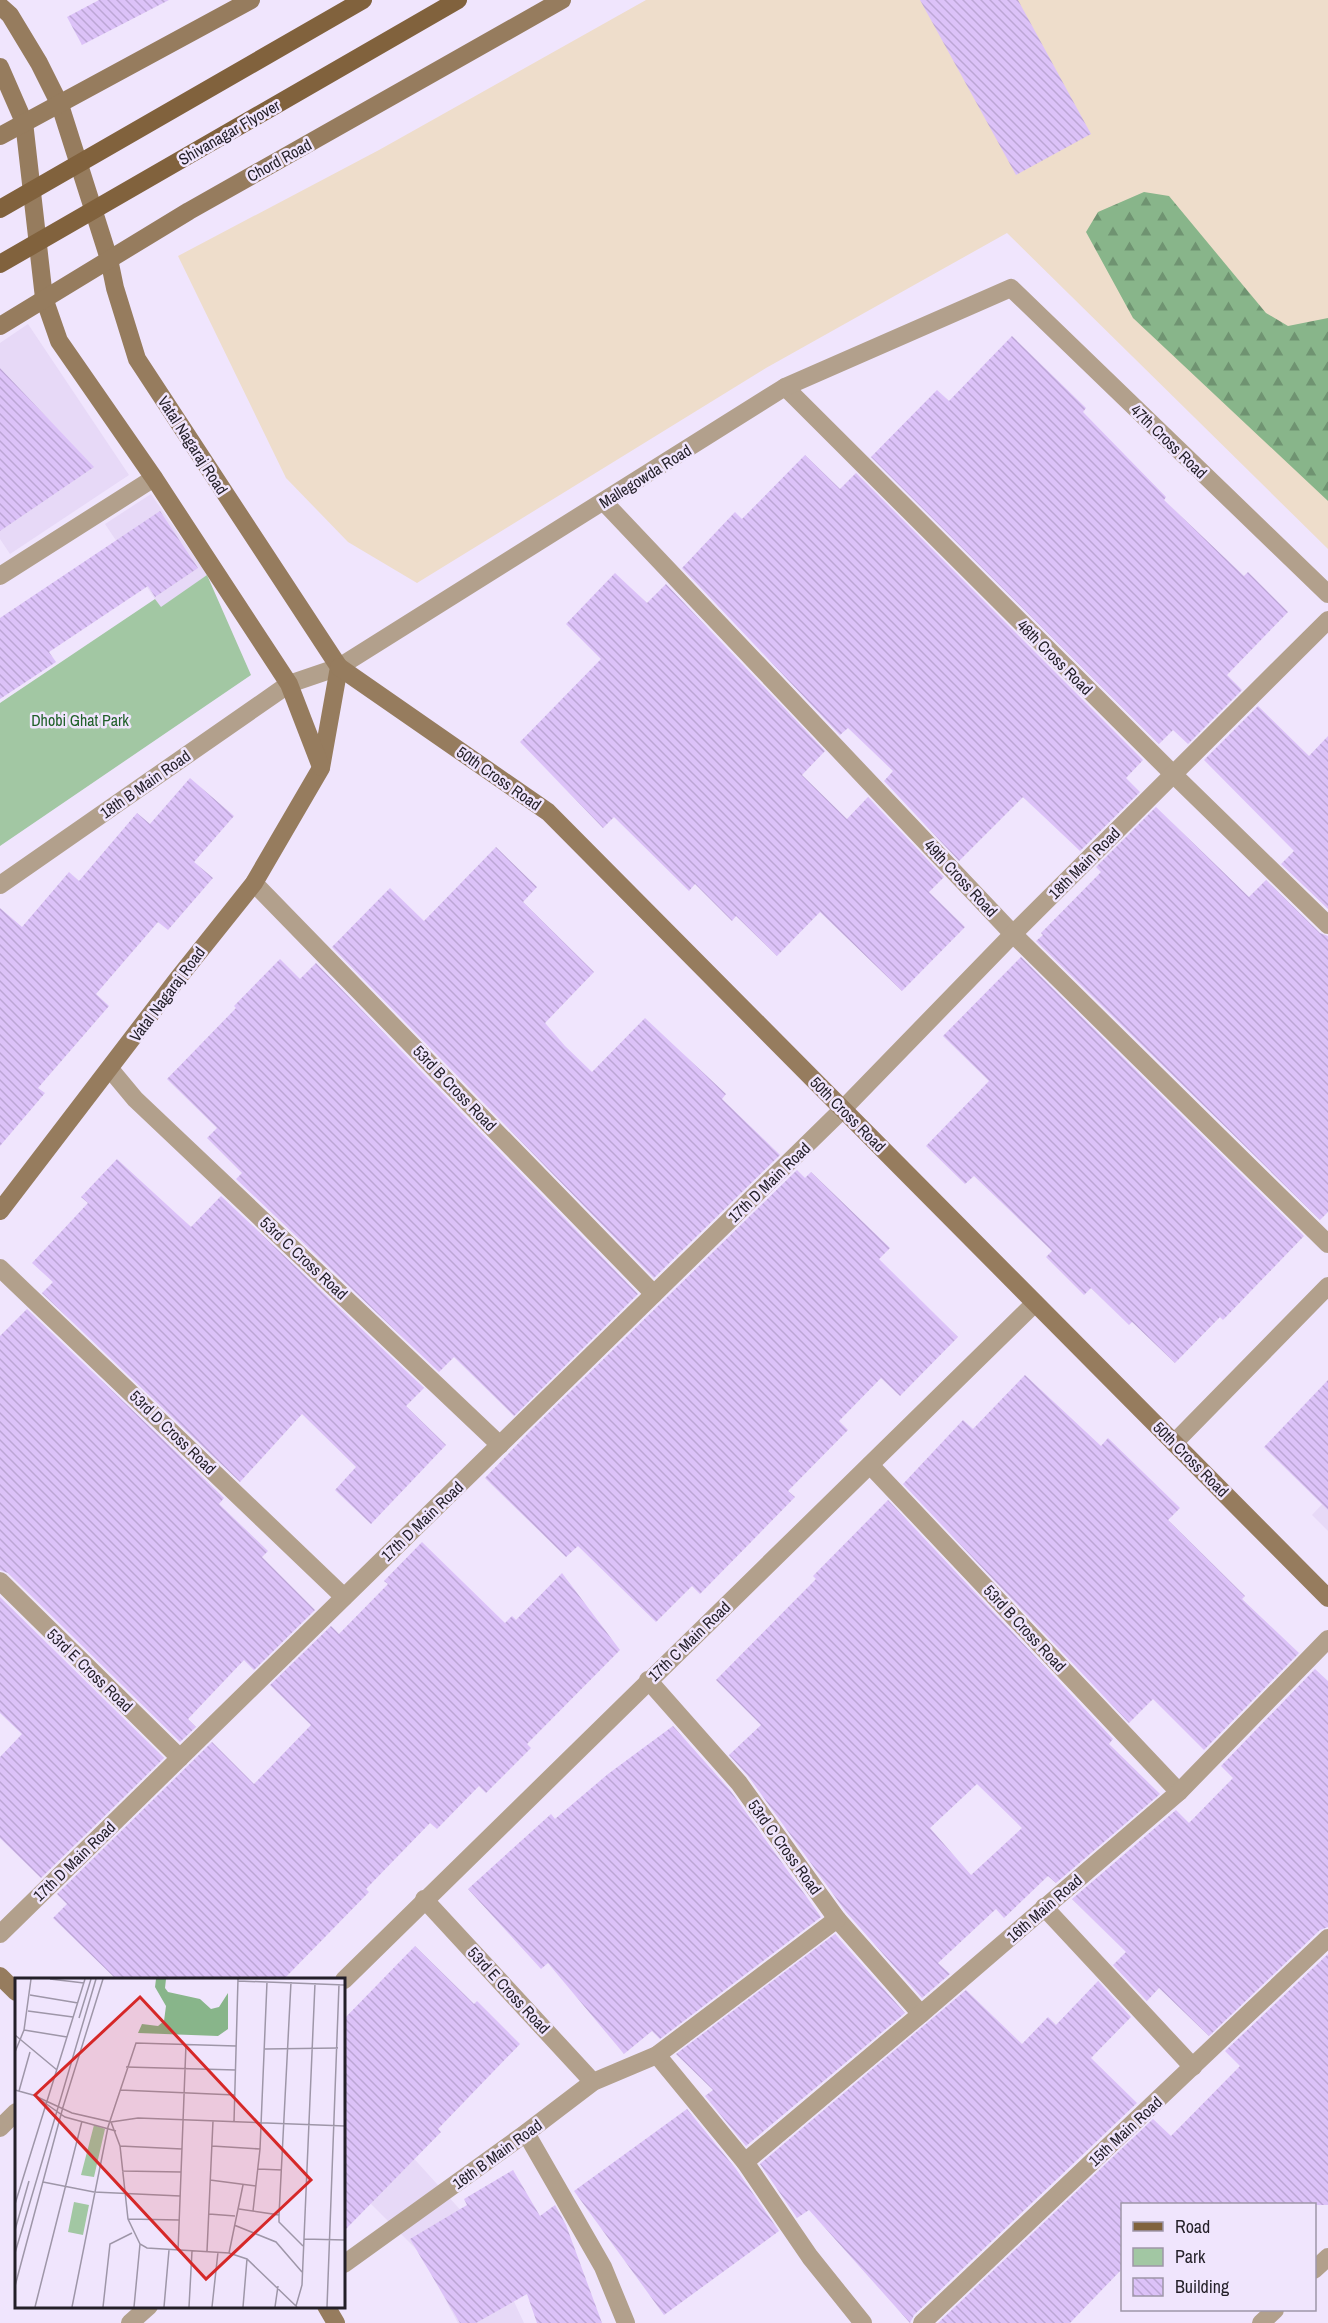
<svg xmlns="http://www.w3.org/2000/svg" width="1328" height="2323" viewBox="0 0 1328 2323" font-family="'Archivo Narrow',sans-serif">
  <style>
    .built { fill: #e7d9f7 }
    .industrial { fill: #eeddcb }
    .forest { fill: url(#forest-firs) }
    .park { fill: #a2c7a3 }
    .building { fill: url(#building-back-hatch); fill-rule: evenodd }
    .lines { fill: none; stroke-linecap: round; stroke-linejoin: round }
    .street { stroke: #b2a08c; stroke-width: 18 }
    .secondary { stroke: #967c5e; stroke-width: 18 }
    .primary { stroke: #81623d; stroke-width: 18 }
    .labels { text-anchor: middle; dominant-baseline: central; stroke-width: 5; stroke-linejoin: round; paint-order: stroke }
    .street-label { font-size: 16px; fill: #231f28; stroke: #f0e5fd }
    .park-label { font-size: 16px; fill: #206029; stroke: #f0e5fd }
    .inset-road { fill: none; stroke: #9e96a8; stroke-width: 1.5 }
    .view { fill: #d62828; fill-opacity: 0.15; stroke: #d62828; stroke-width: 3 }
    .inset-edge { fill: none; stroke: #231f28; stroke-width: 3 }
  </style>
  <defs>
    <pattern id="forest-firs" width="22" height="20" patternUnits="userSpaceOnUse" patternTransform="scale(1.5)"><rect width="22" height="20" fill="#88b58a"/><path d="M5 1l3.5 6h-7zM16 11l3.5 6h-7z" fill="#6f9371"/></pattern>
    <pattern id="building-back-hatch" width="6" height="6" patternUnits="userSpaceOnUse" patternTransform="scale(1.5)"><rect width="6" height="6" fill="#dcc2f8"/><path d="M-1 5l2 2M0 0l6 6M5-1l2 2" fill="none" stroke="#bca6d5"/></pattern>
  </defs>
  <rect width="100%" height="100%" fill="#f0e5fd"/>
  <!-- built -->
  <g class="built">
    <path d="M28,324L129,475L10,554L0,539V343Z"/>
    <path d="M151,494L207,575L161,608L105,524Z"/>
    <path d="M1328,1498V1531L1312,1515Z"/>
    <path d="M344,2081L483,2235L524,2323H458L420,2253L344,2177Z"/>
  </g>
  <!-- industrial -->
  <path class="industrial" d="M646,0H1328V549L1007,233L766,368L417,583L348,542L286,478L178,256L379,150Z"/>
  <!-- forest -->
  <path class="forest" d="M1144,192L1169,196L1266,313L1288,326L1328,318V501L1133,318L1086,232L1098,212Z"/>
  <!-- park -->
  <path class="park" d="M207,575L251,675L0,846V703L155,599L161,607Z"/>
  <!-- building -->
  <g class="building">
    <path d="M99,0H169L82,45L67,17Z"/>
    <path d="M920,0H1018L1091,134L1016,175Z"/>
    <path d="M1012,336L1086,408L1083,412L1166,497L1164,500L1244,576L1248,572L1288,612L1227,675L1242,690L1188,744L1173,730L1159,744L871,457L937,390L949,401Z"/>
    <path d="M0,368L94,467L0,531Z"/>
    <path d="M805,455L840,489L856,473L1143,760L1126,778L1140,792L1080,851L1023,797L959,861L884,781L893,771L848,728L840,735L682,568L735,512L742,519Z"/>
    <path d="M160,511L198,568L155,597L148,586L49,652L56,662L0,699V618Z"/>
    <path d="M615,573L647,603L666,584L825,751L802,775L847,819L868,797L944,877L929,892L965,927L902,991L820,912L777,956L736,916L732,921L695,884L689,891L614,817L603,828L520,742L601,659L566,624Z"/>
    <path d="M1258,706L1309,756L1328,736V909L1281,864L1294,851L1204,760Z"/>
    <path d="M190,778L234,816L194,862L213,878L168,930L158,922L96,994L109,1006L38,1088L45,1093L0,1146V908L22,927L69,872L79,881L137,813L150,824Z"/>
    <path d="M1156,807L1249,897L1266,880L1320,933L1328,936V1212L1320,1220L1036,941L1043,935L1041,933L1101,872L1096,867Z"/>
    <path d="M496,847L537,887L523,902L594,972L545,1023L565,1046L592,1072L645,1018L726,1094L722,1099L780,1155L654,1278L332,947L390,888L424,921Z"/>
    <path d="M1021,957L1304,1236L1223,1320L1220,1317L1175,1363L1132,1322L1129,1325L1091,1288L1084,1295L1046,1257L1052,1251L974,1176L965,1184L926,1146L989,1081L943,1036Z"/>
    <path d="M280,959L300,979L316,963L638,1294L514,1416L454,1357L439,1372L236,1179L242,1173L207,1138L217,1128L167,1079L236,1008L234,1006Z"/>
    <path d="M117,1159L191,1227L221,1196L424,1388L406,1406L446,1445L371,1524L335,1490L356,1467L302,1414L240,1482L42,1293L53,1282L32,1263L88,1203L81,1197Z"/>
    <path d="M797,1170L805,1178L811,1172L890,1248L879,1259L958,1337L900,1396L881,1378L839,1421L848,1430L788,1491L795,1497L700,1594L692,1586L656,1622L578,1546L566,1557L485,1478L530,1431Z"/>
    <path d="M27,1309L224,1498L219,1504L268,1551L262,1557L315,1610L254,1670L244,1660L188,1719L196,1727L180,1742L8,1573L0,1570V1336Z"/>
    <path d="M1025,1375L1101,1446L1108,1438L1180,1508L1168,1520L1245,1596L1242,1599L1299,1653L1204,1750L1153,1699L1129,1723L903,1484L963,1420L973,1429Z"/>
    <path d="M1328,1380V1510L1264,1447Z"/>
    <path d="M888,1500L1113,1739L1109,1744L1160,1794L1056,1883L1048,1876L1004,1918L996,1909L938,1963L950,1974L922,1998L846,1912L748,1776L729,1755L761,1725L716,1680L816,1579L813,1576ZM977,1784L1022,1828L971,1875L930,1828Z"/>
    <path d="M422,1542L505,1623L512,1616L516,1620L562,1573L620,1650L527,1744L531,1748L486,1793L479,1786L437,1829L430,1823L366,1889L369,1892L283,1980H117L53,1918L67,1904L57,1894L212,1742L254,1784L311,1725L270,1685L331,1626L339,1634L388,1584L384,1581Z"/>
    <path d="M0,1597L164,1758L41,1878L0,1838V1757L22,1734L0,1713Z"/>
    <path d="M1315,1669L1328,1681V1927L1320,1930L1209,2036L1159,1988L1147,2001L1113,1965L1126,1952L1072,1899L1176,1810L1189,1823L1233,1778L1221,1766Z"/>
    <path d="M673,1726L730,1790L821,1917L660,2039L652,2031L624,2054L548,1963L541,1969L468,1889L551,1814L555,1819L608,1774Z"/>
    <path d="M835,1934L905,2013L746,2146L705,2096L713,2090L676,2054Z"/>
    <path d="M415,1946L474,2004L477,2001L520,2044L438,2129L441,2132L344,2231V2019Z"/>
    <path d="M1328,1954V2205H1122V2269L1070,2323H938L1153,2119L1171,2136L1240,2066L1225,2051Z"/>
    <path d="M1098,1981L1131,2017L1091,2058L1137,2103L914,2315L910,2323L809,2210L797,2218L760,2164L966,1990L1022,2044L1048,2017L1056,2025Z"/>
    <path d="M687,2109L736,2169L779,2231L664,2315L574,2191Z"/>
    <path d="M513,2170L540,2216L555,2205L566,2225L602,2323H537L527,2294L476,2323H460L410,2239L467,2205L464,2199Z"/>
  </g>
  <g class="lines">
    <!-- street -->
    <g class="street">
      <path d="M785,387L1173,774L1328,925"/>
      <path d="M604,502L1013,934L1328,1244"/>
      <path d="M0,576L154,478"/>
      <path d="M254,883L654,1294"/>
      <path d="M0,885L289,684L339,667L785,387L1011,288L1328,594"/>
      <path d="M110,1069L135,1099L500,1445"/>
      <path d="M0,1268L344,1597"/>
      <path d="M1174,1443L1328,1286"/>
      <path d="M870,1465L1179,1792"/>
      <path d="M0,1581L180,1758"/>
      <path d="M648,1680L739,1783L837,1919L921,2014"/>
      <path d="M424,1899L593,2082"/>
      <path d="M1044,1907L1193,2067"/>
      <path d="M0,1934L843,1109L1013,934L1328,620"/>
      <path d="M344,1980L1035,1303"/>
      <path d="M657,2055L745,2162L810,2257L863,2323"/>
      <path d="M0,2128L16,2112"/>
      <path d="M526,2133L603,2267L626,2323"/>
      <path d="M745,2162L921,2014L1179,1792L1328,1639"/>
      <path d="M344,2264L526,2133L593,2082L657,2055L837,1919"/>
      <path d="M1314,2270L1328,2257"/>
      <path d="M130,2323L149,2306"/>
      <path d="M922,2323L1328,1938"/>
      <path d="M1261,2323L1275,2310"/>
    </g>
    <!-- secondary -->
    <g class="secondary">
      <path d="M0,6L10,15L39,63L60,105L109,259L115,288L137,359L339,667L321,768L254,883L179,977L0,1211"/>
      <path d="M0,67L24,122L44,298L59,341L154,478L289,684L321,767"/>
      <path d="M0,136L251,0"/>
      <path d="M0,326L189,211L562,0"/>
      <path d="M339,667L548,812L1328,1598"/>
      <path d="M0,1976L16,1992"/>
      <path d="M326,2306L336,2323"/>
    </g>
    <!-- primary -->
    <g class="primary">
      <path d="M0,209L363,0"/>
      <path d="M0,264L458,0"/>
    </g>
  </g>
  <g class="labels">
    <!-- street labels -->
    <g class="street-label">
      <text transform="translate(229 132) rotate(-30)">Shivanagar Flyover</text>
      <text transform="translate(279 160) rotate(-29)">Chord Road</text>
      <text transform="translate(1169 441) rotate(44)">47th Cross Road</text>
      <text transform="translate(193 445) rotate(57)">Vatal Nagaraj Road</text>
      <text transform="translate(645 476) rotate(-32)">Mallegowda Road</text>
      <text transform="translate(1055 657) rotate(45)">48th Cross Road</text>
      <text transform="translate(499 778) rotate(35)">50th Cross Road</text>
      <text transform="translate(145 784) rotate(-35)">18th B Main Road</text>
      <text transform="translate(1084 863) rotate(-45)">18th Main Road</text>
      <text transform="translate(961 878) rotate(47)">49th Cross Road</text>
      <text transform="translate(167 994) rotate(-53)">Vatal Nagaraj Road</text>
      <text transform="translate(455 1088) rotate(46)">53rd B Cross Road</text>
      <text transform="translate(848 1114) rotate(45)">50th Cross Road</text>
      <text transform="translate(769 1182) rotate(-44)">17th D Main Road</text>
      <text transform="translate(304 1258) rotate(43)">53rd C Cross Road</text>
      <text transform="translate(173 1432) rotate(44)">53rd D Cross Road</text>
      <text transform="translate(1191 1459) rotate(45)">50th Cross Road</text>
      <text transform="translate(422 1521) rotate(-44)">17th D Main Road</text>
      <text transform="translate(1025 1628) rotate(47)">53rd B Cross Road</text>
      <text transform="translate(689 1641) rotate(-44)">17th C Main Road</text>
      <text transform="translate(90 1670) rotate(44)">53rd E Cross Road</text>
      <text transform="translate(785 1847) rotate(54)">53rd C Cross Road</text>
      <text transform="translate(74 1861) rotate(-44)">17th D Main Road</text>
      <text transform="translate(1044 1908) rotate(-41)">16th Main Road</text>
      <text transform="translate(509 1990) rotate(47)">53rd E Cross Road</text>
      <text transform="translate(1125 2131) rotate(-43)">15th Main Road</text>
      <text transform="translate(497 2154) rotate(-36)">16th B Main Road</text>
    </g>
    <!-- park labels -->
    <g class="park-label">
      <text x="80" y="720">Dhobi Ghat Park</text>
    </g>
  </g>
  <!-- overview -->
  <g transform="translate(15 1978)">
    <rect width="330" height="330" fill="#f0e5fd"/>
    <path d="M141,1H151L150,10L153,14L185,21L196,31L204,29L213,15V51L203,58L123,55L127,46L143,48L149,43L151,28L140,9Z" fill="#88b58a"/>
    <path d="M79,147L90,151L79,199L66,197ZM59,224L74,227L68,257L53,254Z" fill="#a2c7a3"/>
    <path class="inset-road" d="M35,1L69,5M223,3L330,7M15,17L63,25M13,33L58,39M64,40L76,1M9,52L52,59M0,57L42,92M250,71L323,70M0,74L9,52L16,1M111,89L221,92M0,112L18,117M105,112L220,117M4,113L15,74M18,117L57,135L96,144L105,168L113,241L125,266L132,270L214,275L232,281L282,329M27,123L50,139L101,153M96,144L123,140L330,148M219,144L223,1M105,168L167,171M197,168L245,171M243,191L267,192M107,193L166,194M195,202L241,208M28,204L79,214L165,218M0,226L70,1M224,231L264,237V244L288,268M238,233L245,171L252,4M194,236L220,238M264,237L276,4M113,241L164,242M219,247L261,264L287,294M0,252L14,203M289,261L330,262M163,273L171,66M192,273L198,143M0,275L81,1M214,275L228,207M0,308L48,129L88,1M281,328L287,307L300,5M20,329L67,143M57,329L93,149L121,65L221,68M88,329L95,266L117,255M119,329L125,266M149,329L154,272M174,329L177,273M197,329L203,274M228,329L232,281M260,329L263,308M312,329L324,6"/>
    <path class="view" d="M125,19L296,202L191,301L20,117Z"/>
    <rect width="330" height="330" class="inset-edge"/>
  </g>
  <!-- legend -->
  <rect x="1121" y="2203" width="195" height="108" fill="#f0e5fd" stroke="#9e96a8" stroke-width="1.5"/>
  <rect x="1133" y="2222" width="30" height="9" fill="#81623d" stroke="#9e96a8" stroke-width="1.5"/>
  <text x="1175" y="2233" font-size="18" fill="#231f28">Road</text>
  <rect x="1133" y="2248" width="30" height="18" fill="#a2c7a3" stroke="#9e96a8" stroke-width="1.5"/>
  <text x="1175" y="2263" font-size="18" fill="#231f28">Park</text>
  <rect x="1133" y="2278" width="30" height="18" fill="url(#building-back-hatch)" stroke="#9e96a8" stroke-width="1.5"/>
  <text x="1175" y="2293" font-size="18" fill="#231f28">Building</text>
</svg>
